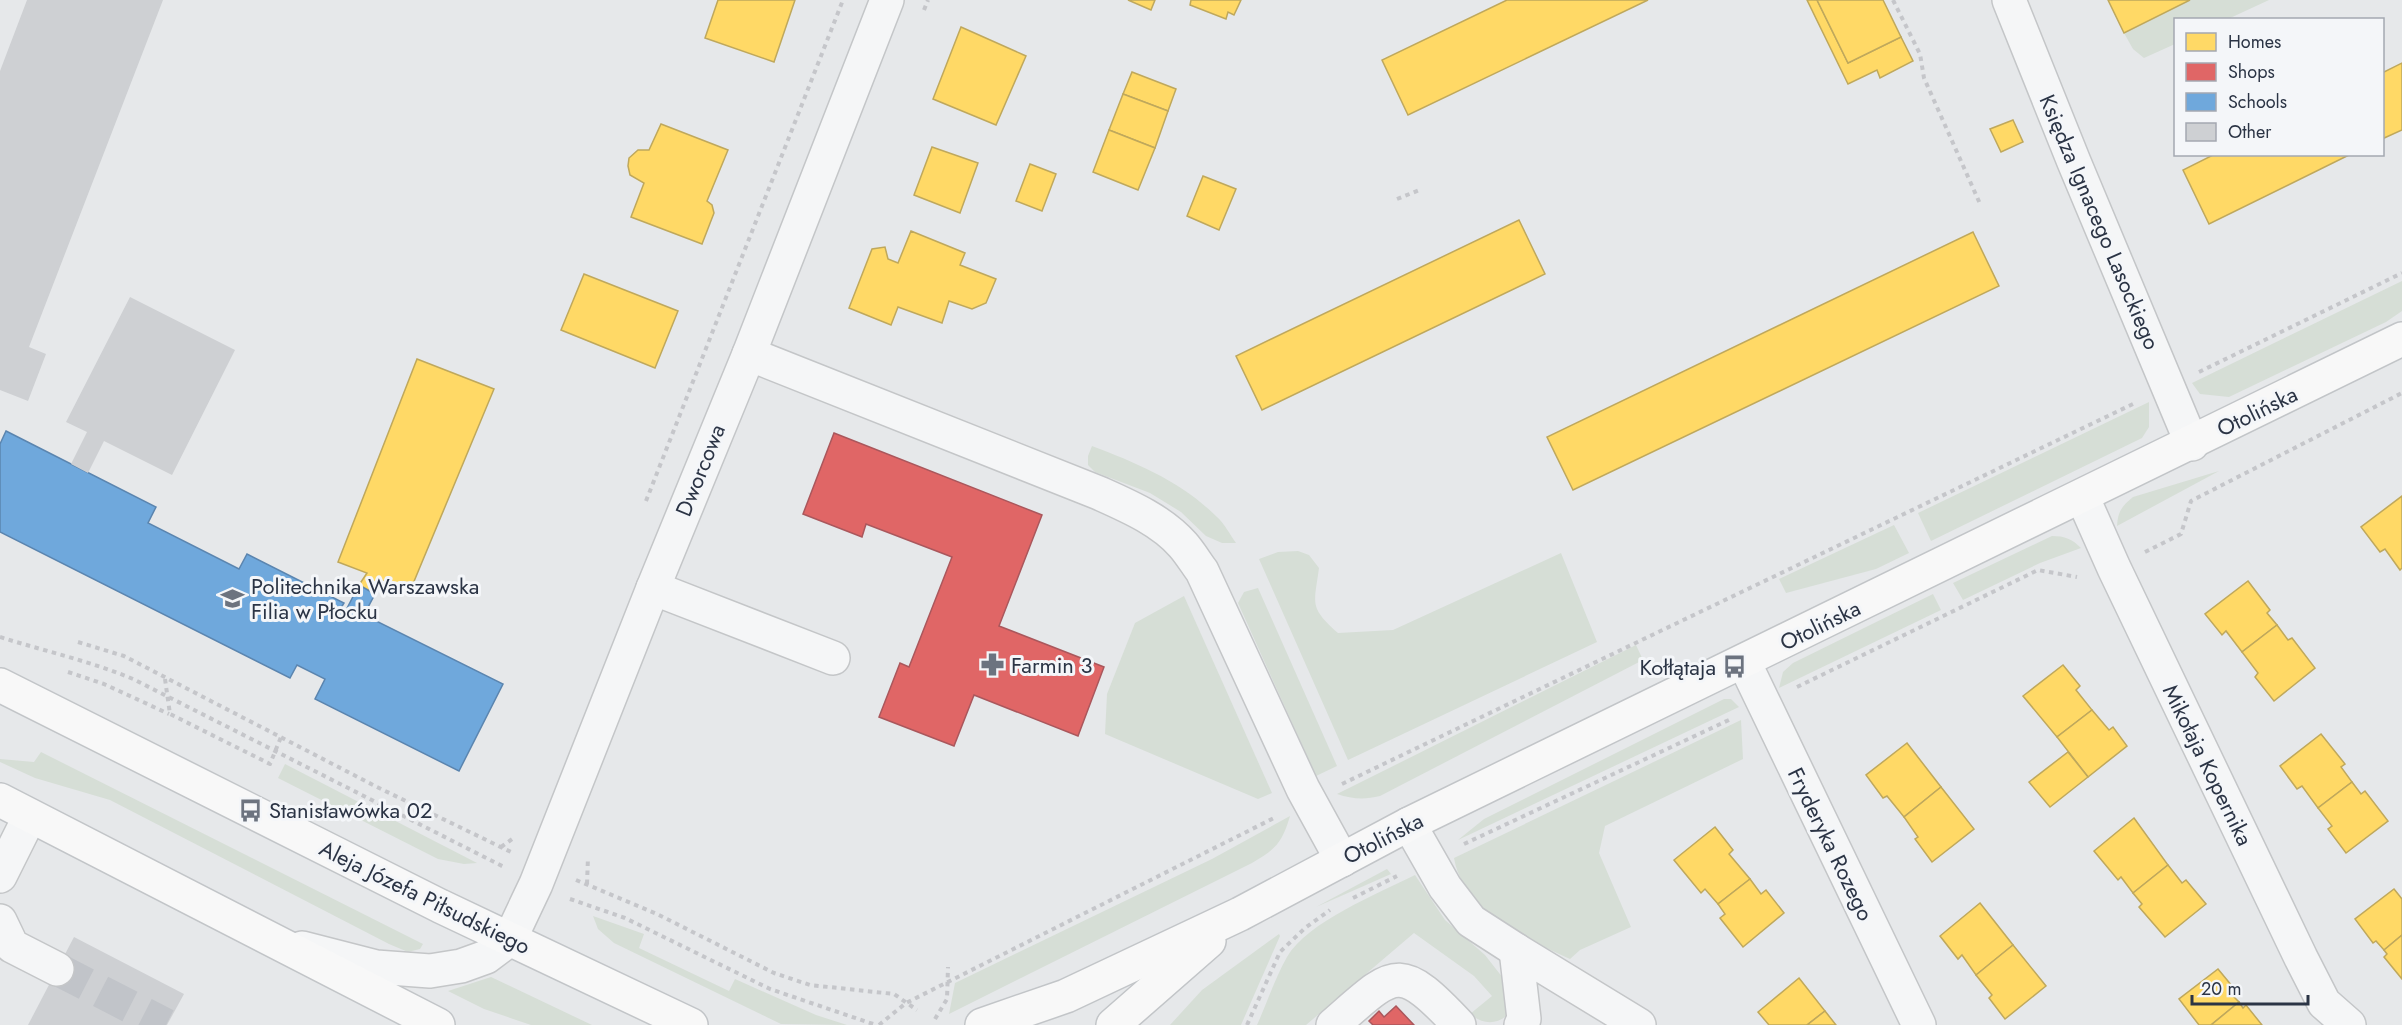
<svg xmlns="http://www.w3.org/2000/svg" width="2402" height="1025" viewBox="0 0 2402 1025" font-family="Jost,sans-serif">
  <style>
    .green { fill: #d6ded6 }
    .homes { fill: #ffd966; stroke: #bfa85c; stroke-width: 1.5 }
    .shops { fill: #e06666; stroke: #aa575c; stroke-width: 1.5 }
    .schools { fill: #6fa8dc; stroke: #5b85af; stroke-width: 1.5 }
    .building { fill: #ced0d3 }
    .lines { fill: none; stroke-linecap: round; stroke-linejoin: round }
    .minor-tunnel { stroke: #c1c4c9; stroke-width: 33; stroke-dasharray: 33 16; stroke-linecap: butt }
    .minor-casing { stroke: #c4c6c8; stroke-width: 36 }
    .major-casing { stroke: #c2c5c8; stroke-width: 36 }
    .path { stroke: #c5c6ca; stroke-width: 4; stroke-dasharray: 4.5 4.5; stroke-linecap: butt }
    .minor { stroke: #f5f6f7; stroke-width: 33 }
    .major { stroke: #f8f8f8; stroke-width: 33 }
    .labels { text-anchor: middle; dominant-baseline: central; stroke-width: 6; stroke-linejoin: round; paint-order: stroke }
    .street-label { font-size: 22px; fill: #2b3445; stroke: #f4f6f9 }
    .poi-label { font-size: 22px; fill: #2b3445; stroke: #f4f6f9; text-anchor: start }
  </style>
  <rect width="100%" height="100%" fill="#e6e8ea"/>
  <!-- green -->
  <g class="green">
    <path d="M2190,0H2269L2228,19L2176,20L2175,44L2144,58L2133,49L2124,33Z"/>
    <path d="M2402,281V311L2386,322L2229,397L2200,394L2192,383Z"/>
    <path d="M2149,402V427L2142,438L1931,541L1918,513Z"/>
    <path d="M1092,446C1137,463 1182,482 1217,517C1225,524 1230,535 1236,543H1222L1206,536L1181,512L1150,493L1095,472L1088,465V456Z"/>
    <path d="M2219,471L2117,526C2118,511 2122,506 2133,497Z"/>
    <path d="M1894,525L1909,553L1876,569L1786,593L1779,579Z"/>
    <path d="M2052,536C2065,536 2072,539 2081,548L2040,563L1963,600L1953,583Z"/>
    <path d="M1298,551L1309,555L1319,568C1314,605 1309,607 1338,633L1393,630L1561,553L1597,642L1348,760L1259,559L1278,552Z"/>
    <path d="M1258,588L1337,766L1316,776L1238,603L1244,592Z"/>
    <path d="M1933,594L1941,610L1779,688L1783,672L1793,663Z"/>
    <path d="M1184,596L1272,793L1258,799L1105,734L1107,694L1135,623Z"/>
    <path d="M1636,645L1643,660L1380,796C1364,800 1352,799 1337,794Z"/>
    <path d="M1724,699H1731L1739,707L1458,840L1484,819Z"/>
    <path d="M1741,720L1743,759L1605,826L1599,853L1631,927L1580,950L1570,959C1526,938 1463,911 1454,858Z"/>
    <path d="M41,752L423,944L420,949L408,952L389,944L110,800L35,778L0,762V759L34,762Z"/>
    <path d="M285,764L477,863L464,864L438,859L278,778Z"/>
    <path d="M1290,816C1282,843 1276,849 1252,863L949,1014L955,983L1212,859Z"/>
    <path d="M1387,869L1391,874L1316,907Z"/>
    <path d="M1415,875L1445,920L1485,955L1503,978L1509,1014C1496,1025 1484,1025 1470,1014L1492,996L1474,976L1414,933L1306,1025H1257C1267,1003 1275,978 1287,957C1307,922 1379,893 1415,875Z"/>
    <path d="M593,916L644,934L639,948L729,991L735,979L816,1015L847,1025L781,1024L614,943L598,929Z"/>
    <path d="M1279,934L1280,936L1241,1025H1170L1202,990Z"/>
    <path d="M491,977L592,1025H531L484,1009L448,991Z"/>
  </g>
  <!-- homes -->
  <g class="homes">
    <path d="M718,0H795L774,62L705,38Z"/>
    <path d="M1128,0H1155L1151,10Z"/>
    <path d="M1191,0H1241L1234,15L1228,12L1226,19L1190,5Z"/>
    <path d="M1507,0H1648L1408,115L1382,60Z"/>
    <path d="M1807,0H1817L1848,63L1901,37L1913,61L1880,78L1877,70L1848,84Z"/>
    <path d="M1817,0H1883L1901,37L1848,63Z"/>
    <path d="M2108,0H2190L2124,33Z"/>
    <path d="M961,27L1026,56L996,125L933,99Z"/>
    <path d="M2402,63V130L2382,139V73Z"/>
    <path d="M1132,72L1176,89L1168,111L1123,94Z"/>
    <path d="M1123,94L1168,111L1155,148L1109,130Z"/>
    <path d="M2013,120L2023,142L2001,152L1990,129Z"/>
    <path d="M661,124L728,150L707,201L712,205L714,213L702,244L631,217L644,183L630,175L628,166L629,158L638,150H649Z"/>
    <path d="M1109,130L1155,148L1138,190L1093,172Z"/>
    <path d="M932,147L978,163L960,213L914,195Z"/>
    <path d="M2215,154H2351L2209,224L2183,170Z"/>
    <path d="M1030,164L1056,174L1042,211L1016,201Z"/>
    <path d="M1203,176L1236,189L1219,230L1187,216Z"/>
    <path d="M1519,220L1545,274L1262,410L1236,356Z"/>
    <path d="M911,231L965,253L960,265L996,279L986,303L972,309L949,301L942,323L898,307L891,325L849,308L872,249L885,247L888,259L898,263Z"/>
    <path d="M1973,232L1999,286L1573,490L1547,437Z"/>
    <path d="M584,274L678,311L655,368L561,330Z"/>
    <path d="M417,359L494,389L410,591L380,580L375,594L359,585L367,573L338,562Z"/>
    <path d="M2402,496V568L2400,570L2385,549L2380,552L2361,527Z"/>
    <path d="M2248,581L2270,610L2267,613L2277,625L2242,652L2226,631L2222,635L2205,614Z"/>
    <path d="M2277,625L2288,640L2292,638L2315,668L2274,701L2255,677L2258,673L2242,652Z"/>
    <path d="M2063,665L2080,686L2076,690L2092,710L2057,737L2023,696Z"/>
    <path d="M2092,710L2109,730L2113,727L2127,746L2088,777L2057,737Z"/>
    <path d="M2321,734L2345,764L2341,767L2352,782L2318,808L2302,786L2297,789L2280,766Z"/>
    <path d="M1907,743L1941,787L1904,817L1887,796L1883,798L1866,775Z"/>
    <path d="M2068,752L2088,777L2050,807L2029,782Z"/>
    <path d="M2352,782L2361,794L2365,791L2388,821L2346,853L2328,829L2332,826L2318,808Z"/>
    <path d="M1941,787L1974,829L1932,862L1915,839L1918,837L1904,817Z"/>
    <path d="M2134,818L2168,865L2133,893L2121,877L2118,880L2094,851Z"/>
    <path d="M1715,827L1733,850L1729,854L1750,879L1718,904L1705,889L1701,893L1674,860Z"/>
    <path d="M2168,865L2182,883L2186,880L2206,904L2165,937L2139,907L2142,904L2133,893Z"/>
    <path d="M1750,879L1761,894L1766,890L1784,913L1743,947L1720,918L1725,914L1718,904Z"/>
    <path d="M2394,889L2402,899V935L2384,950L2376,941L2373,943L2355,919Z"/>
    <path d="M1980,903L2013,945L1976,975L1962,955L1958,959L1940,936Z"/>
    <path d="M2402,935V979L2384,957L2387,954L2384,950Z"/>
    <path d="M2013,945L2046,986L2005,1019L1989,998L1992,995L1976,975Z"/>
    <path d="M2218,969L2237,992L2233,996L2239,1002L2211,1025H2199L2179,999Z"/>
    <path d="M1799,978L1825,1011L1807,1025H1769L1758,1012Z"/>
    <path d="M2239,1002L2243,1008L2246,1005L2262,1025H2211Z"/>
    <path d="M1825,1011L1836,1025H1807Z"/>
  </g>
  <!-- shops -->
  <g class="shops">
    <path d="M834,433L1042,515L999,626L1104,667L1078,736L974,695L954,746L879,717L900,663L909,667L952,557L866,524L862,537L803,514Z"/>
    <path d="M1396,1006L1414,1025H1373L1369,1021L1379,1011L1384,1017Z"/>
  </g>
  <!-- schools -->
  <path class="schools" d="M6,431L156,507L148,523L239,569L247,554L344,603L339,611L344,614L359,585L375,594L364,615L503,684L459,771L315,699L325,679L297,665L290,678L0,532V444Z"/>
  <!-- building -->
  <g class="building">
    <path d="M27,0H163L29,347L46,354L28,401L0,390V71Z"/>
    <path d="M130,297L235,350L172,475L104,441L88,473L71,464L87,432L66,422Z"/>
    <path d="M74,937L184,994L167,1025H28Z"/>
  </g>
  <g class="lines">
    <!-- minor-tunnel -->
    <path class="minor-tunnel" d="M57,969L166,1025"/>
    <defs>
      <g id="minor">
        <path d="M2009,0L2074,162L2192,444"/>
        <path d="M749,354L1099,493C1128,506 1161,520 1183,545C1190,553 1196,563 1202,571L1303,789L1342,860"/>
        <path d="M2082,496L2114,568L2301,958L2324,1003L2349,1025"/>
        <path d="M653,588L833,658"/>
        <path d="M1744,662L1919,1025"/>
        <path d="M1409,824L1445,887L1471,921L1516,950"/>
        <path d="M0,876L30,816"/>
        <path d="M0,921L12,946L57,969"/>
        <path d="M302,948L376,967L430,971L461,966L486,957L510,939L536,884L653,588L749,354L887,0"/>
        <path d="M1333,1025C1395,971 1398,960 1459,1025"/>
        <path d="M1521,1025L1524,1019L1516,950L1639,1025"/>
      </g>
      <g id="major">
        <path d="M0,685L440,906L691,1025"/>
        <path d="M0,800L438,1025"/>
        <path d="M982,1025L1066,996L1240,914L1409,824L2402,339"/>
        <path d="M1113,1025L1209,941"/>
      </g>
    </defs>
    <!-- minor casing -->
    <use href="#minor" class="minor-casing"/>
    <!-- major casing -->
    <use href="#major" class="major-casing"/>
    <!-- path -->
    <g class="path">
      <path d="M1893,0L1920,54L1924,78L1981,206"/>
      <path d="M924,10L928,0"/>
      <path d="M1397,199L1422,189"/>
      <path d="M2199,372L2402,273"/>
      <path d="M646,501L843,0"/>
      <path d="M2145,552L2181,534L2191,501L2402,393"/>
      <path d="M0,637C44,651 90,661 133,679L504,867"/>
      <path d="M78,642L124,656L377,787L511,852"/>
      <path d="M68,672L104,684L169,714"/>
      <path d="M165,679L170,714L270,764L281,737"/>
      <path d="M1797,687L2038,570L2077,577"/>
      <path d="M1342,784L2135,403"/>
      <path d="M1464,844L1731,719"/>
      <path d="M501,847L515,837"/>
      <path d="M576,880L657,914L774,973L810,985L894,994L917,1010"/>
      <path d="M587,884L588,857"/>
      <path d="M1353,898L1397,876"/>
      <path d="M570,899L625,918L770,989L876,1025"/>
      <path d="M935,1019L947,999L948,967"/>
      <path d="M879,1025L906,1003L1276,817"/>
      <path d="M1247,1025L1280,952L1305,928L1330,910"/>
    </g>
    <!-- minor -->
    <use href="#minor" class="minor"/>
    <!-- major -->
    <use href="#major" class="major"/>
  </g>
  <!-- icons -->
  <defs>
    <symbol id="university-bare" viewBox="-9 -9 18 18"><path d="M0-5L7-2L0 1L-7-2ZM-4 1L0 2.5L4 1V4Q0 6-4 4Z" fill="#6c737f" stroke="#f4f6f9" stroke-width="2.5" paint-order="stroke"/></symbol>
    <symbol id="pharmacy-bare" viewBox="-9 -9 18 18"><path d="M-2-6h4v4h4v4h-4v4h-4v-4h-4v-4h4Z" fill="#6c737f" stroke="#f4f6f9" stroke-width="2.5" paint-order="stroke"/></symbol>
    <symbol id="bus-bare" viewBox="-9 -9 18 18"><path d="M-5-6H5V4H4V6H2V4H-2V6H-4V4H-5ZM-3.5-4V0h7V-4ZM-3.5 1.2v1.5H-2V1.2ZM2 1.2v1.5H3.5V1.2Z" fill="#6c737f" stroke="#f4f6f9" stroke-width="2.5" paint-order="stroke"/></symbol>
  </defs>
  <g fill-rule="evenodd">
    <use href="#university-bare" x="216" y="582" width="33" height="33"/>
    <use href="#pharmacy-bare" x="976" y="648" width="33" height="33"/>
    <use href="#bus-bare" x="1718" y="650" width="33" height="33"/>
    <use href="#bus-bare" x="234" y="794" width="33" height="33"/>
  </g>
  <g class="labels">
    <!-- street labels -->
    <g class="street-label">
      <text transform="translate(2100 222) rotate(67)">Księdza Ignacego Lasockiego</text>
      <text transform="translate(2257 411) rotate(-26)">Otolińska</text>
      <text transform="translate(700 470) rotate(-68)">Dworcowa</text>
      <text transform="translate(1820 625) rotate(-26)">Otolińska</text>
      <text transform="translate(2208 765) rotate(64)">Mikołaja Kopernika</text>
      <text transform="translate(1383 838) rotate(-27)">Otolińska</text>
      <text transform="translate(1831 844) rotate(64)">Fryderyka Rozego</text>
      <text transform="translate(425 897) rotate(26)">Aleja Józefa Piłsudskiego</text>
    </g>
    <!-- poi labels -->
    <g class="poi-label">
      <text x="251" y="586">Politechnika Warszawska<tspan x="251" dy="25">Filia w Płocku</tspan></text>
      <text x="1011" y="665">Farmin 3</text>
      <text x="1716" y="667" text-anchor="end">Kołłątaja</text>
      <text x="269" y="810">Stanisławówka 02</text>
    </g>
  </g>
  <!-- legend -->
  <rect x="2174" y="18" width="210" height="138" fill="#f4f6f9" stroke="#a4a8b1" stroke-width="1.5"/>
  <rect x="2186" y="33" width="30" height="18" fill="#ffd966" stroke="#a4a8b1" stroke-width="1.5"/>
  <text x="2228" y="48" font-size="18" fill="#2b3445">Homes</text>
  <rect x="2186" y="63" width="30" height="18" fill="#e06666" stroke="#a4a8b1" stroke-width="1.5"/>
  <text x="2228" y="78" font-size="18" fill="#2b3445">Shops</text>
  <rect x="2186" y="93" width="30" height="18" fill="#6fa8dc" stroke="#a4a8b1" stroke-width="1.5"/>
  <text x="2228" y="108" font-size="18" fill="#2b3445">Schools</text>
  <rect x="2186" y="123" width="30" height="18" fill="#ced0d3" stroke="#a4a8b1" stroke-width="1.5"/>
  <text x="2228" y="138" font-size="18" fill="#2b3445">Other</text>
  <!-- scale -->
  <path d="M2192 995v9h116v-9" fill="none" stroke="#2b3445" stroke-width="3"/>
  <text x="2201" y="995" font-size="18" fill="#2b3445" stroke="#f4f6f9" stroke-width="4.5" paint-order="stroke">20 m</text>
</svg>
